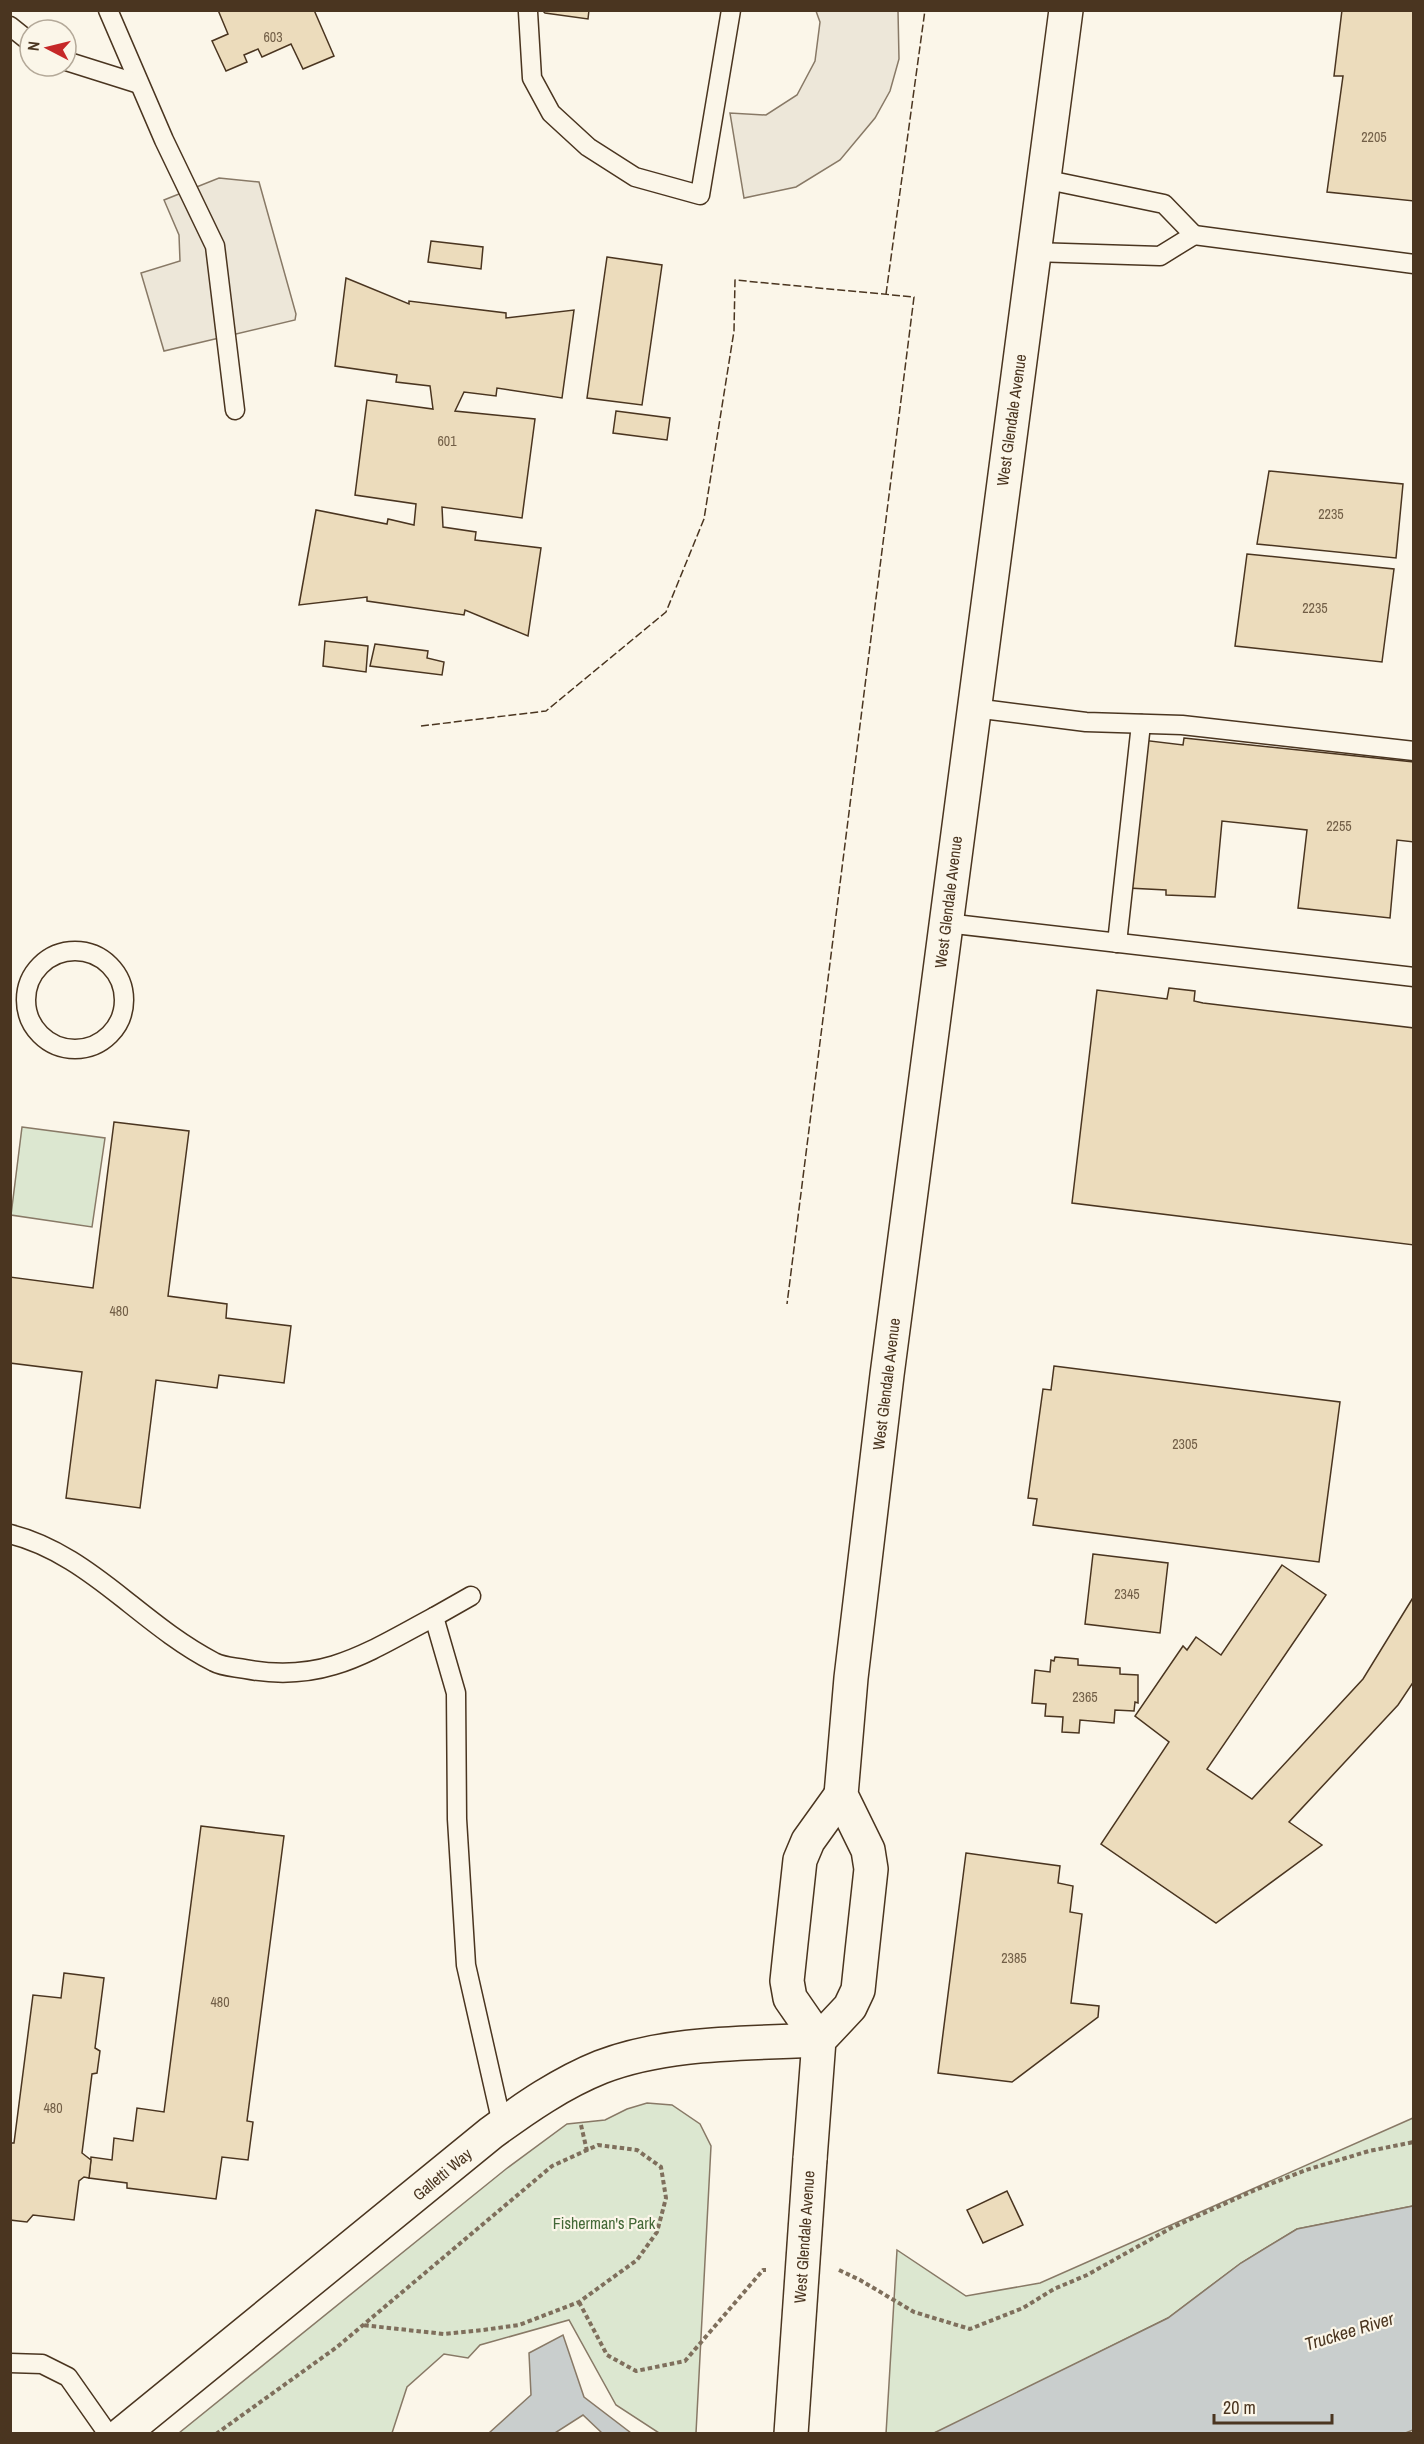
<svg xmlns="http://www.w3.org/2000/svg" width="1424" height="2444" viewBox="0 0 1424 2444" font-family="'Archivo Narrow',sans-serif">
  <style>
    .green { fill: #dce7d0; stroke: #887966; stroke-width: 1.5 }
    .parking { fill: #ede7d9; stroke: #887966; stroke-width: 1.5 }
    .water { fill: #c9cecd; stroke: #887966; stroke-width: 1.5 }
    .building { fill: #ecdcbc; stroke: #4a3520; stroke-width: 1.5 }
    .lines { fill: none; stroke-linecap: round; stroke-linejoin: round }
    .service-casing { stroke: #4a3520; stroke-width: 21 }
    .tertiary-casing { stroke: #4a3520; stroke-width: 36 }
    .secondary-casing { stroke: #4a3520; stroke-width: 36 }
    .path { stroke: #7f6f5c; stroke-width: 4; stroke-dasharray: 4.5 3; stroke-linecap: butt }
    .service { stroke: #fbf6e9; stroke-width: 18 }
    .tertiary { stroke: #fbf6e9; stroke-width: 33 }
    .secondary { stroke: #fbf6e9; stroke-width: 33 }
    .secondary-bridge-casing { stroke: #4a3520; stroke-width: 36; stroke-linecap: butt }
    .secondary-bridge { stroke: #fbf6e9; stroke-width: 33 }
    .fence { stroke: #4a3520; stroke-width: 1.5; stroke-dasharray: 8 3; stroke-linecap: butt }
    .labels { text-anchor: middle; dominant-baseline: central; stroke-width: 4.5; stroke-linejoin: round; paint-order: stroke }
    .number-label { font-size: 14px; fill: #725f47 }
    .street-label { font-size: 16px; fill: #4a3520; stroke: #fbf6e9 }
    .park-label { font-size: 16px; fill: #436837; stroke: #fbf6e9 }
    .water-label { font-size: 18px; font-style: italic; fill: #4a3520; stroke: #fbf6e9 }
  </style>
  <rect width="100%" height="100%" fill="#fbf6e9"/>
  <!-- green -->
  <g class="green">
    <path d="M22,1127L105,1138L92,1227L11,1215Z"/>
    <path d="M647,2103L672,2105L700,2124L711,2146L696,2433H659L616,2405L569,2320L480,2345L468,2358L444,2354L407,2387L392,2433H179L506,2169L567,2124L605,2120L627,2109Z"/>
    <path d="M1413,2118V2206L1297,2229L1241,2263L1168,2318L941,2431L934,2433L886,2434L897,2250L966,2296L1040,2283Z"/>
  </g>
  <!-- parking -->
  <g class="parking">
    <path d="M816,11H898L899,59L890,91L875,118L840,160L796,187L744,198L730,113L766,115L797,95L815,61L820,22Z"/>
    <path d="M219,178L259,182L296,314L295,320L164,351L141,273L180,261L179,235L164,200Z"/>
  </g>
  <!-- water -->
  <g class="water">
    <path d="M1413,2206V2430L1403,2434L934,2433L1168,2318L1241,2263L1297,2229Z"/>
    <path d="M563,2335L584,2397L631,2433H602L583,2415L555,2433H489L531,2395L529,2353Z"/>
  </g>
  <!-- building -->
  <g class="building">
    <path d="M218,10H314L334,56L303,69L291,44L262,57L258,49L244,55L247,62L226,71L212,41L228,34Z"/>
    <path d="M542,10H589L588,19L545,13Z"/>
    <path d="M1342,10H1414V201L1327,192L1343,76H1334Z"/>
    <path d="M431,241L483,247L481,269L428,262Z"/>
    <path d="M607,257L662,265L642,405L587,398Z"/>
    <path d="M346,278L409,304V301L506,313V318L574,310L562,398L497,388L496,396L464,392L455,411L535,419L522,518L442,507L443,527L476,532L475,540L541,548L528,636L465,610L464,615L367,601V597L299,605L316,510L387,524L388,519L414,525L416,504L355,495L367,400L433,409L430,386L396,382L397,375L335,366Z"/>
    <path d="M616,411L670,418L667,440L613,433Z"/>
    <path d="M1269,471L1403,484L1396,558L1257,544Z"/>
    <path d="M1247,554L1394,569L1382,662L1235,646Z"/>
    <path d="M325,641L368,646L366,672L323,666Z"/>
    <path d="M375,644L428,651L427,658L444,662L442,675L370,666Z"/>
    <path d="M1184,738L1414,762V842L1397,840L1390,918L1298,908L1307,830L1222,821L1215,897L1166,895V890L1128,888L1142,740L1183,745Z"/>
    <path d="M1169,988L1195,991L1194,1001L1203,1003L1414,1028V1245L1072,1203L1097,990L1167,999Z"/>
    <path d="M114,1122L189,1131L168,1296L227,1304L226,1318L291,1326L284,1383L219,1375L217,1388L156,1380L140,1508L66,1498L82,1372L10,1363V1277L93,1288Z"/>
    <path d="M1054,1366L1340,1402L1319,1562L1033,1525L1037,1499L1028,1498L1043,1389L1051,1390Z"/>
    <path d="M1093,1554L1168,1563L1160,1633L1085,1624Z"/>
    <path d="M1282,1565L1326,1595L1207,1769L1252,1799L1363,1679L1414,1596V1681L1398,1705L1289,1822L1322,1845L1216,1923L1101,1844L1169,1742L1135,1716L1183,1646L1187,1650L1196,1637L1221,1655Z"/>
    <path d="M1055,1657L1078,1659V1665L1120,1668V1674L1138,1675V1703L1135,1702L1134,1711L1115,1710L1114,1723L1080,1720L1079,1733L1062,1732L1063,1717L1045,1716L1046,1704L1032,1703L1035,1670L1050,1672L1051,1660L1054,1661Z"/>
    <path d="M201,1826L284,1836L247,2121L253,2122L248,2160L222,2157L216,2199L127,2188V2183L89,2178L91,2157L112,2160L114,2138L133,2141L137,2108L164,2112Z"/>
    <path d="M966,1853L1060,1866L1058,1883L1073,1886L1070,1912L1082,1914L1071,2003L1099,2006L1098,2017L1012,2082L938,2073Z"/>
    <path d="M64,1973L104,1978L95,2048L100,2051L97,2073L92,2074L82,2153L91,2160L89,2178L84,2177L79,2181L74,2220L33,2215L27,2222L10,2220V2143H14L33,1995L61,1998Z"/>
    <path d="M1007,2191L1023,2225L983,2243L967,2210Z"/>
  </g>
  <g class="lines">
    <defs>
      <g id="service">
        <path d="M108,10L164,140L215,246L235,410"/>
        <path d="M528,12L532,78L551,113L588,147L635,177L700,195L731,10"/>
        <path d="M10,26L30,42"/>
        <path d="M66,61L139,84"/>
        <path d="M1194,235L1414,264"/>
        <path d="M1033,252L1160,256L1194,235L1164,204L1043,179"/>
        <path d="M974,708L1086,722L1182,725L1414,751"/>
        <path d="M946,923L1414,977"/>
        <path d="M1117,943L1141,724"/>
        <circle cx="75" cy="1000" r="49"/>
        <path d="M10,1534C54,1545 90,1572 124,1599C153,1622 181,1645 214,1662C223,1667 235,1667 245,1669C324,1684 368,1652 434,1617L456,1693L457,1819L466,1965L502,2124"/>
        <path d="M434,1617L471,1596"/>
        <path d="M10,2363L42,2364L68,2377L108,2434"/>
      </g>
      <path id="tertiary" d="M122,2434L491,2133C525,2108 561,2083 601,2067C669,2041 747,2044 819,2040"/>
      <g id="secondary">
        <path d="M819,2040L790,1998L787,1981L791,1943L800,1860L808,1841L841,1795"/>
        <path d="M810,2159L819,2040L850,2007L858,1990L862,1952L871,1869L868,1850L841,1795L851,1678L887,1375L1066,10"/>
      </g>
    </defs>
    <!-- service casing -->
    <use href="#service" class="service-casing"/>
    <!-- tertiary casing -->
    <use href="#tertiary" class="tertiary-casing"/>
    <!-- secondary casing -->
    <use href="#secondary" class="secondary-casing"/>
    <!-- path -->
    <g class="path">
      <path d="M581,2125L587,2151"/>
      <path d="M839,2270L860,2280L914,2312L970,2329L1023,2308L1054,2289L1087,2275L1171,2228L1255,2190L1306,2170L1369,2151L1414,2142"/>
      <path d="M579,2302L607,2355L636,2371L685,2361L763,2270H766"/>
      <path d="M216,2434L337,2347L552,2166L598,2145L637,2150L661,2167L666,2198L657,2232L637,2260L579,2302L519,2325L483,2330L444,2334L362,2325"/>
    </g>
    <!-- service -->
    <use href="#service" class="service"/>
    <!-- tertiary -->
    <use href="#tertiary" class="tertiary"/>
    <!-- secondary -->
    <use href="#secondary" class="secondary"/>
    <defs>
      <path id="secondary-bridge" d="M791,2434L810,2159"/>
    </defs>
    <!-- secondary-bridge casing -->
    <use href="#secondary-bridge" class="secondary-bridge-casing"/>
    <!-- secondary-bridge -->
    <use href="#secondary-bridge" class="secondary-bridge"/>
    <!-- fence -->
    <g class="fence">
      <path d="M886,294L925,10"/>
      <path d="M421,726L546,711L666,612L704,519L734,331L735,280L914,297L787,1304"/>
    </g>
  </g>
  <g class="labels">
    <!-- number labels -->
    <g class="number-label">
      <text x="273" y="37">603</text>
      <text x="1374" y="137">2205</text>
      <text x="447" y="441">601</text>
      <text x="1331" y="514">2235</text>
      <text x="1315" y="608">2235</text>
      <text x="1339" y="826">2255</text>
      <text x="119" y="1311">480</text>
      <text x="1185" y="1444">2305</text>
      <text x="1127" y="1594">2345</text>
      <text x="1085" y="1697">2365</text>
      <text x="1014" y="1958">2385</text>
      <text x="220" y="2002">480</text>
      <text x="53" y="2108">480</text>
    </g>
    <!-- street labels -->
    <g class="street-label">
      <text transform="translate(1011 420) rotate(-82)">West Glendale Avenue</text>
      <text transform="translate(948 902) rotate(-83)">West Glendale Avenue</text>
      <text transform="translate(886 1384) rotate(-83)">West Glendale Avenue</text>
      <text transform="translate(442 2174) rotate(-40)">Galletti Way</text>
      <text transform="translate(804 2237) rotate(-86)">West Glendale Avenue</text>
    </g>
    <!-- park labels -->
    <g class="park-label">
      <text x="604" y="2223">Fisherman's Park</text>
    </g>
    <!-- water labels -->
    <g class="water-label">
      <text transform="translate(1349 2331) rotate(-17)">Truckee River</text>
    </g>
  </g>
  <!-- border -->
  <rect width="1424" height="2444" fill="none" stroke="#4a3520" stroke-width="24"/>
  <!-- north arrow -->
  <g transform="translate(48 48) rotate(277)"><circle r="28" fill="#fbf6e9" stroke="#b4a999" stroke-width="1.5"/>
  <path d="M0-4.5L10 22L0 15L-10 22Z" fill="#c62828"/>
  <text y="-9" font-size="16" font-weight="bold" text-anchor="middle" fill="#4a3520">N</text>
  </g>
  <!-- scale -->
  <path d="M1214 2414v9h118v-9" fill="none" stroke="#4a3520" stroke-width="3"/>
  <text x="1223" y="2414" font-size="18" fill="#4a3520" stroke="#fbf6e9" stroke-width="4.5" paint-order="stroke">20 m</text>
</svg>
